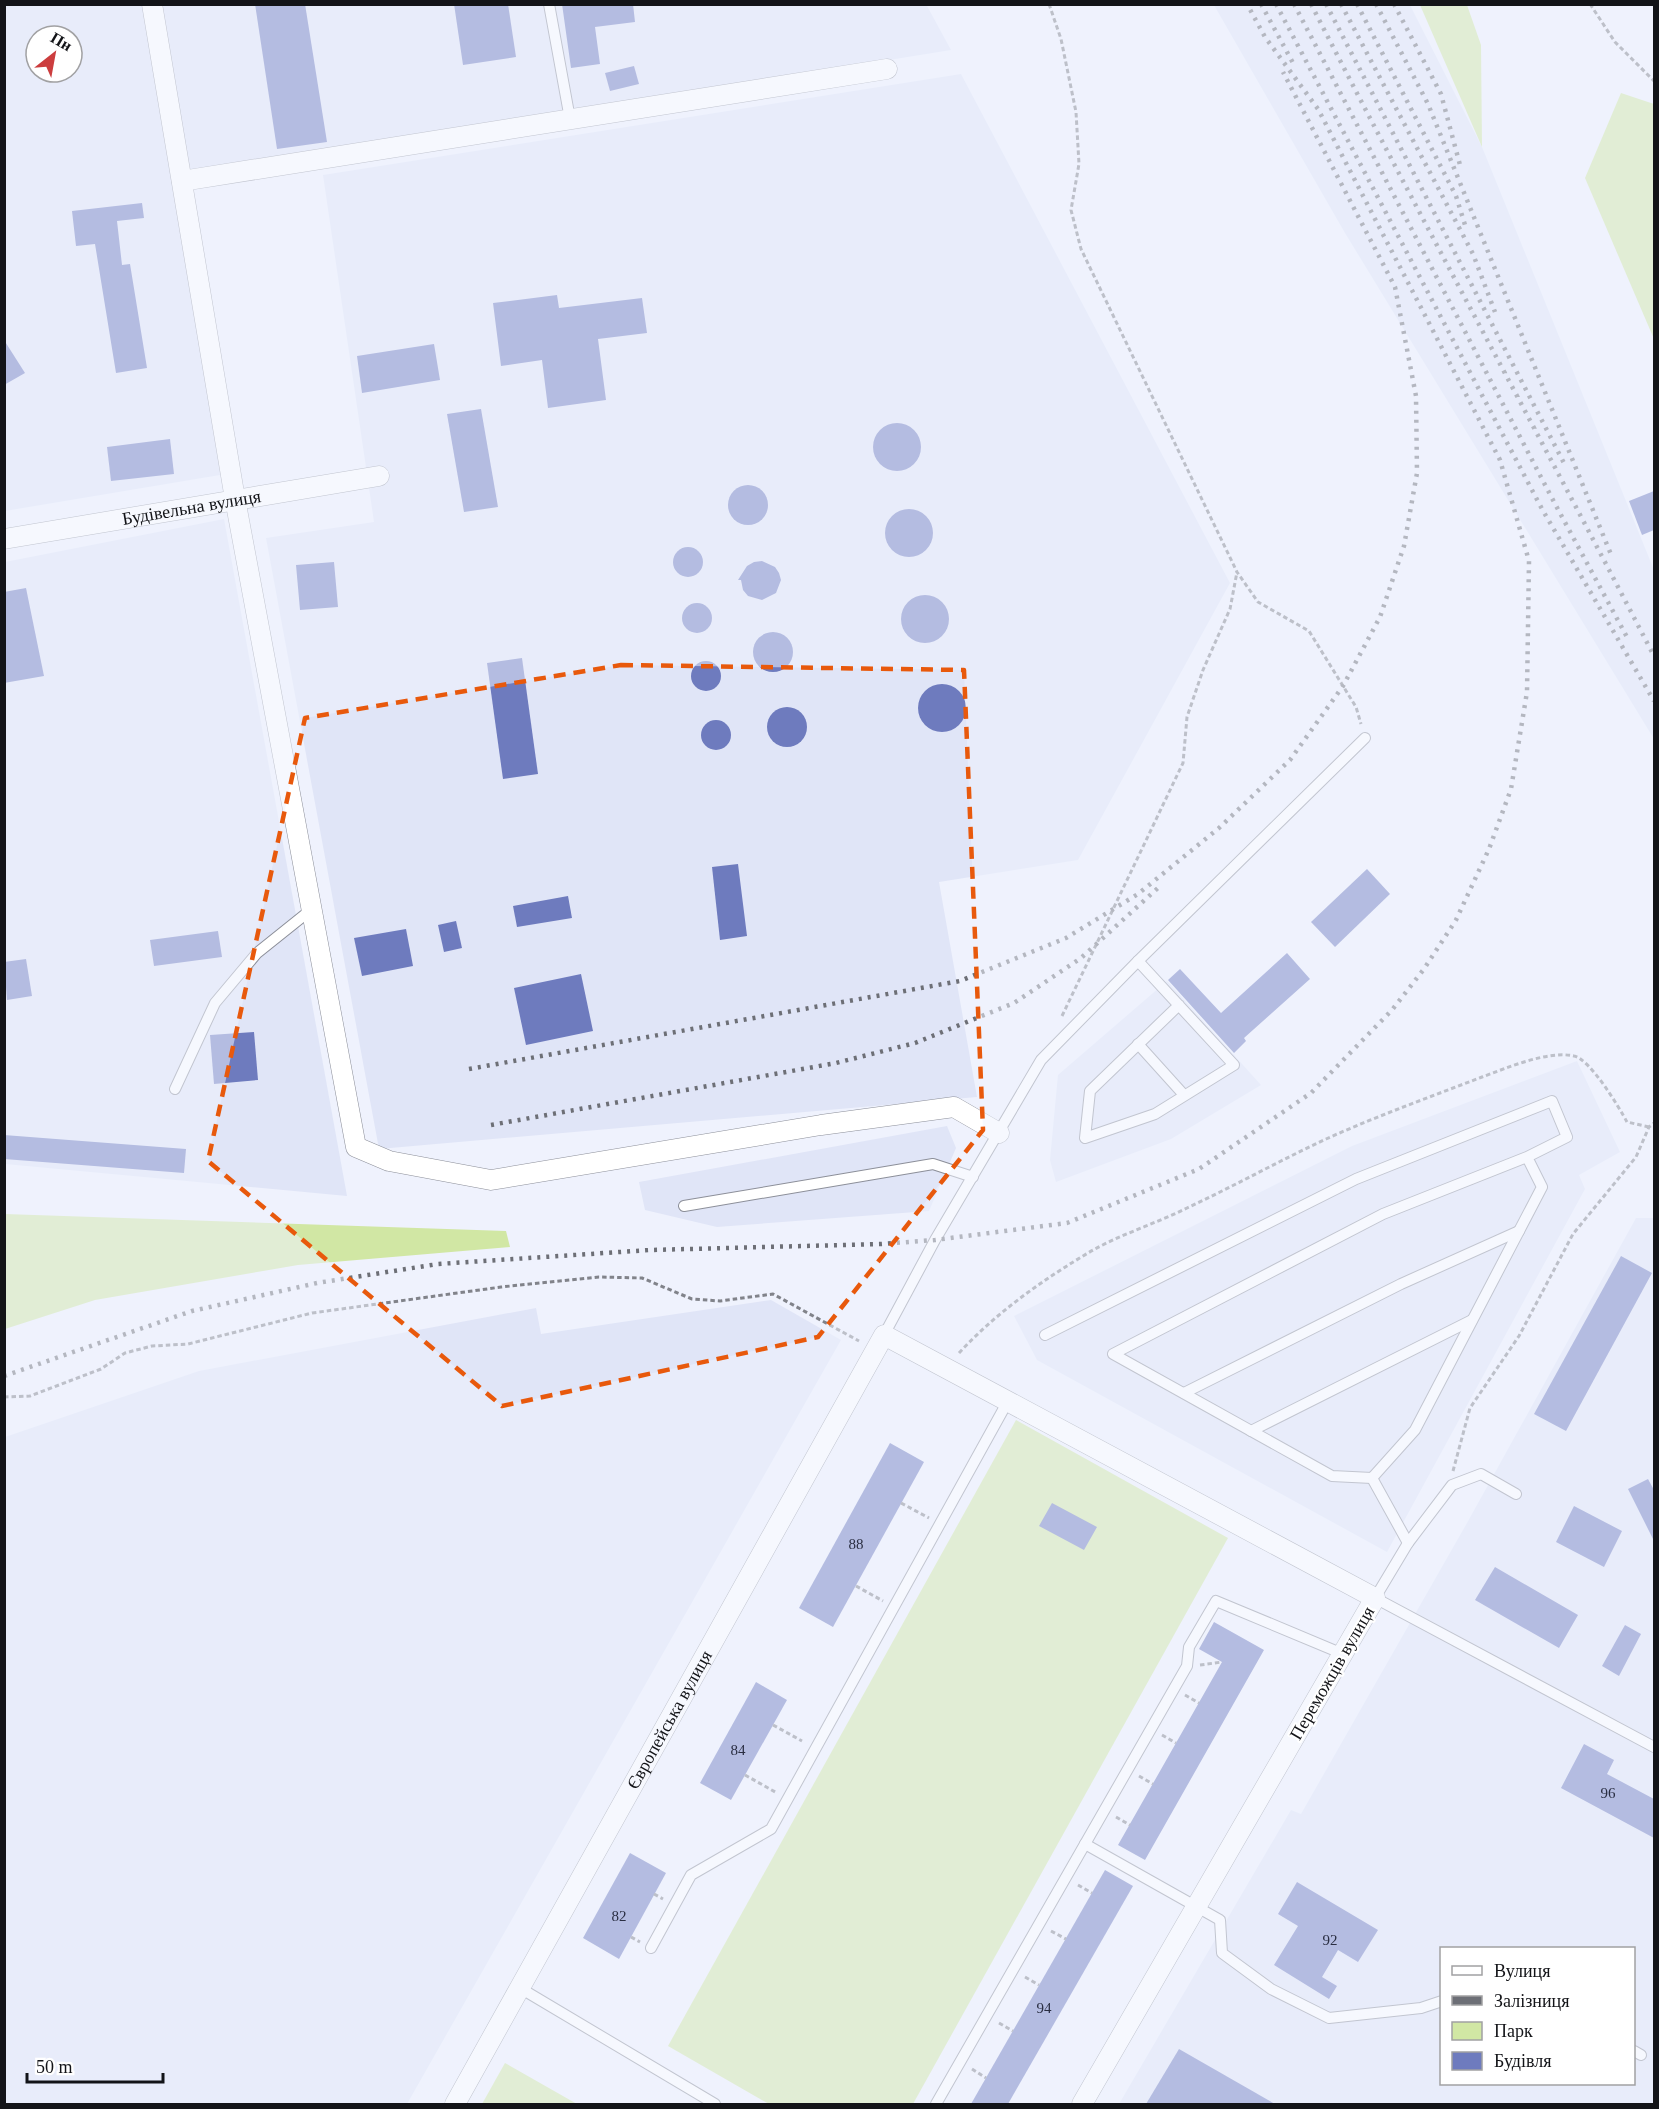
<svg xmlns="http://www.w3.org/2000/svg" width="1659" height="2109" viewBox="0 0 1659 2109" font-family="Georgia,serif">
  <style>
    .built { fill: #e0e5f7; fill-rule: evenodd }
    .green { fill: #d1e7a4 }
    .building { fill: #6e7bbe }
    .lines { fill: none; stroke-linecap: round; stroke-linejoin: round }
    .service-casing { stroke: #8c8f99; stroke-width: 12 }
    .minor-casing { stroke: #8c8f99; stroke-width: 21 }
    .path { stroke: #81838a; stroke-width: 3; stroke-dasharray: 4.5 3; stroke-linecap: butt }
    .service { stroke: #fff; stroke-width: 10 }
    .minor { stroke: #fff; stroke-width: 20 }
    .rail { stroke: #6d6f76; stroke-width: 4.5; stroke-dasharray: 3 6; stroke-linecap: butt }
    .marked { fill: none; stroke: #e8590c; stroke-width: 4.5; stroke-dasharray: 12 8; stroke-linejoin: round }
    .labels { text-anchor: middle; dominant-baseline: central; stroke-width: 4.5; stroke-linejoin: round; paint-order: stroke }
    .number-label { font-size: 15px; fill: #2a2e42 }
    .street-label { font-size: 18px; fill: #131418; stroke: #fff }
  </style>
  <rect width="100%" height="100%" fill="#eff2fd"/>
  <!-- built -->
  <g class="built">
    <path d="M926,4L951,50L178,175L226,474L5,511V5ZM36,36H72V72H36Z"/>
    <path d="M1214,5H1410L1482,147L1654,570V739L1345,233Z"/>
    <path d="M961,74L1230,583L1078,860L939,882L977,1097L379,1149L266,538L374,522L323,175Z"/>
    <path d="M224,519L347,1196L5,1164V562Z"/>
    <path d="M1167,981L1261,1085L1171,1139L1056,1182L1050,1160L1058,1075Z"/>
    <path d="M1577,1061L1620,1152L1579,1175L1585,1189L1387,1552L1037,1360L1014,1316L1352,1146Z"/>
    <path d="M947,1126L956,1148L929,1211L717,1227L645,1210L639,1182Z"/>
    <path d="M1636,1218H1654V2104H1119L1291,1810L1301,1814L1467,1523ZM1442,1948H1634V2084H1442Z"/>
    <path d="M771,1300L841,1340L407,2104H5V1437L199,1371L536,1308L541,1334Z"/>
  </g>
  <!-- green -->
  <g class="green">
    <path d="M1420,5H1467L1481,45L1482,147Z"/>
    <path d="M1621,93L1654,104V339L1585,178Z"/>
    <path d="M5,1214L506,1231L510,1247L298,1265L95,1300L5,1329Z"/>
    <path d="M1016,1420L1228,1538L913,2104H769L668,2046Z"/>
    <path d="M505,2063L577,2104H482Z"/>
  </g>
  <!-- building -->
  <g class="building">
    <path d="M255,4H305L327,142L277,149Z"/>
    <path d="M454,4H508L516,57L463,65Z"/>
    <path d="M562,4H633L635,22L595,27L600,64L571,68Z"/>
    <path d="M634,66L639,84L610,91L605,73Z"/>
    <path d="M142,203L144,218L117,221L122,265L130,264L147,368L116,373L95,244L76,246L72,211Z"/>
    <path d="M557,295L559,308L642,298L647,333L598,339L606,400L548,408L542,360L501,366L493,303Z"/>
    <path d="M4,340L25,373L4,385Z"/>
    <path d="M434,344L440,380L362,393L357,356Z"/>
    <path d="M481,409L498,507L464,512L447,414Z"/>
    <circle cx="897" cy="447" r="24"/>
    <path d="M170,439L174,474L111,481L107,447Z"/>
    <circle cx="748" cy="505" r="20"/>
    <path d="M1654,491V530L1642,535L1629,501Z"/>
    <circle cx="909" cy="533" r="24"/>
    <circle cx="688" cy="562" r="15"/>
    <path d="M762,561L775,567L779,573L781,580L776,593L762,600L748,596L743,590L741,580H738L747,566L754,562Z"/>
    <path d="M334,562L338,607L300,610L296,565Z"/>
    <path d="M26,588L44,676L4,683V592Z"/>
    <circle cx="925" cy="619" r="24"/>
    <circle cx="697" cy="618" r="15"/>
    <circle cx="773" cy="652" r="20"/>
    <path d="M522,658L538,774L503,779L487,663Z"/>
    <circle cx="706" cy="676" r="15"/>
    <circle cx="942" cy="708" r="24"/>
    <circle cx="787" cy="727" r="20"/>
    <circle cx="716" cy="735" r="15"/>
    <path d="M738,864L747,936L720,940L712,867Z"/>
    <path d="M1367,869L1390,894L1335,947L1311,922Z"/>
    <path d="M568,896L572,918L517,927L513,906Z"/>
    <path d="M456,921L462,948L444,952L438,925Z"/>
    <path d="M406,929L413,966L362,976L354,938Z"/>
    <path d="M218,931L222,957L154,966L150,940Z"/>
    <path d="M1287,953L1310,979L1244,1038L1246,1041L1234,1053L1168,980L1180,969L1221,1013Z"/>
    <path d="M26,959L32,996L7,1000L4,962Z"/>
    <path d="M581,974L593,1031L526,1045L514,988Z"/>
    <path d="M254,1032L258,1080L214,1084L210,1035Z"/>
    <path d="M4,1135L186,1149L184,1173L4,1159Z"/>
    <path d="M1621,1256L1652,1273L1566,1431L1534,1414Z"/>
    <path d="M890,1443L924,1462L833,1627L799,1608Z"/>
    <path d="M1648,1479L1654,1490V1541L1628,1489Z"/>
    <path d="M1052,1503L1097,1527L1084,1550L1039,1526Z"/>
    <path d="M1574,1506L1622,1531L1604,1567L1556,1542Z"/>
    <path d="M1495,1567L1578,1615L1559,1648L1475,1600Z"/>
    <path d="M1214,1622L1264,1650L1145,1860L1118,1845L1222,1662L1199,1649Z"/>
    <path d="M1625,1625L1641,1634L1619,1676L1602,1666Z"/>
    <path d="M756,1682L787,1700L731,1800L700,1783Z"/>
    <path d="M1584,1744L1614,1760L1607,1774L1654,1799V1838L1561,1788Z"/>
    <path d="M630,1853L666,1873L619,1959L583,1938Z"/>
    <path d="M1105,1870L1133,1886L1008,2104H971Z"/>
    <path d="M1297,1882L1378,1930L1358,1962L1338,1950L1322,1977L1337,1986L1329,1999L1274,1965L1298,1926L1278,1914Z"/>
    <path d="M1179,2049L1275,2104H1146Z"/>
  </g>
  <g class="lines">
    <defs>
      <g id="service">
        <path d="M549,4L570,119"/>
        <path d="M1138,961L1234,1065L1155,1114L1085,1138L1090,1091L1179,1005"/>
        <path d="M1138,1044L1184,1095"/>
        <path d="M175,1089L215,1003L257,953L312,909"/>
        <path d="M684,1206L933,1164L973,1177"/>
        <path d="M884,1335L935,1240L1041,1060L1138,961L1365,738"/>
        <path d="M1045,1335L1356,1179L1552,1101L1567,1137L1527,1157L1542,1187L1415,1430L1372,1478L1332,1476L1113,1354L1383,1214L1527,1157"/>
        <path d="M1184,1393L1401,1284L1519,1231"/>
        <path d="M1251,1431L1472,1320"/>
        <path d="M1372,1478L1408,1543"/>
        <path d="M1516,1494L1481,1474L1452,1485L1408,1543L1375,1598L1654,1747"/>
        <path d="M1085,1844L1220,1920L1222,1953L1271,1989L1329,2018L1421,2008L1442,2001"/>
        <path d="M651,1948L691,1875L771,1829L1008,1401"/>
        <path d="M520,1988L715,2104"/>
        <path d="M1634,2051L1641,2055"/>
        <path d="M936,2104L1187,1666L1189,1647L1216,1601L1343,1654"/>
      </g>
      <g id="minor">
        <path d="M152,4L235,499L356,1147L389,1161L491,1180L821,1125L954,1107L999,1133"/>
        <path d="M182,181L887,69"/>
        <path id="s1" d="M4,539L379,476"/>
        <path id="s2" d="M455,2104L884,1335L1375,1598L1082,2104"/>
      </g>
    </defs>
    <!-- service casing -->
    <use href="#service" class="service-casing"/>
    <!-- minor casing -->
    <use href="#minor" class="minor-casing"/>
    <!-- path -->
    <g class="path">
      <path d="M1049,4L1061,39L1076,112L1079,164L1071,210L1081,249L1237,572L1258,602L1309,631L1356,707L1361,724"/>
      <path d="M1590,4L1615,42L1654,81"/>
      <path d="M1062,1016L1183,763L1187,717L1203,670L1230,609L1237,572"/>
      <path d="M959,1353C996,1313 1041,1281 1088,1253C1118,1235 1155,1224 1187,1208C1234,1186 1279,1161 1326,1139C1377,1116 1430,1097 1482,1077C1507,1068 1548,1050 1574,1056C1590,1059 1619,1107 1627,1122L1649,1127"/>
      <path d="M4,1397L30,1396L101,1369L125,1353L152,1346L188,1344L312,1313L501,1287L599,1277L642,1278L692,1299L720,1301L773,1294L859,1341"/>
      <path d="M1453,1471L1470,1408L1519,1336L1573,1234L1636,1157L1649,1127L1654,1123"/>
      <path d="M901,1503L929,1518"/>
      <path d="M856,1586L883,1601"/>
      <path d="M1200,1665L1222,1662"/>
      <path d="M1185,1695L1199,1703"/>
      <path d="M773,1725L802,1741"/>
      <path d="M1162,1735L1176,1743"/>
      <path d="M745,1775L777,1793"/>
      <path d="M1139,1776L1153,1784"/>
      <path d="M1116,1817L1130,1825"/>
      <path d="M1078,1885L1092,1893"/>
      <path d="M654,1894L663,1899"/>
      <path d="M1051,1931L1066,1939"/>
      <path d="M631,1937L640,1942"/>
      <path d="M1025,1977L1039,1985"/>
      <path d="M999,2023L1013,2031"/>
      <path d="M972,2069L986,2078"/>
    </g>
    <!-- service -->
    <use href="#service" class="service"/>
    <!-- minor -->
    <use href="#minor" class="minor"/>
    <!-- rail -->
    <g class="rail">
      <path d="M1261,4L1293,63"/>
      <path d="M1276,4L1542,509L1654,701"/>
      <path d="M1294,4L1554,502L1628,639"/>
      <path d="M1311,4C1423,223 1541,438 1654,656"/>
      <path d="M1326,4L1565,465"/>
      <path d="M1341,4L1473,254L1495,312"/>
      <path d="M1357,4L1456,196L1465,225"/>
      <path d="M1376,4L1428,104L1612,557"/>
      <path d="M1394,4L1441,94L1460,165"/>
      <path d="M469,1069L960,981L1066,938L1138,894L1219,828L1290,760L1343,686L1380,617L1404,546L1417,473L1416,396L1395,287L1283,72"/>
      <path d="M491,1125L836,1063L915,1043L1014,1003L1081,958L1159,887"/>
      <path d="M4,1376L192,1311L317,1283L438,1264L650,1250L881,1244L935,1240L1067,1223L1199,1169L1311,1093L1392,1010L1424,969L1456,920L1489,849L1511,789L1527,692L1529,561L1500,460L1318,109L1265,37L1247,4"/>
    </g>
  </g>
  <!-- marked area -->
  <path d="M0 0H1659V2109H0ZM621,665L964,670L983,1130L818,1337L502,1406L208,1161L305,718Z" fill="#eff2fd" fill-opacity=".55" fill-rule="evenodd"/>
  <path class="marked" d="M621,665L964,670L983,1130L818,1337L502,1406L208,1161L305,718Z"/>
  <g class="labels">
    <!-- number labels -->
    <g class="number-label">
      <text x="856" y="1544">88</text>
      <text x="738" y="1750">84</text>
      <text x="1608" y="1793">96</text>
      <text x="619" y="1916">82</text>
      <text x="1330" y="1940">92</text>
      <text x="1044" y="2008">94</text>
    </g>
    <!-- street labels -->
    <g class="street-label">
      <text stroke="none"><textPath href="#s1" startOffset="190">Будівельна вулиця</textPath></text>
      <text transform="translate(1332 1673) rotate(-60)">Переможців вулиця</text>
      <text stroke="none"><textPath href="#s2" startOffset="440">Європейська вулиця</textPath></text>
    </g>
  </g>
  <!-- border -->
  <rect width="1659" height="2109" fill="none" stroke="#131418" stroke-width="12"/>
  <!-- legend -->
  <rect x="1440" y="1947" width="195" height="138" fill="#ffffff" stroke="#a1a1a3" stroke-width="1.5"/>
  <rect x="1452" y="1966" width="30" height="9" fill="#ffffff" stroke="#a1a1a3" stroke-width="1.5"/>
  <text x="1494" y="1977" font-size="18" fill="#131418">Вулиця</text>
  <rect x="1452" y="1996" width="30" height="9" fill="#6d6f76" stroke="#a1a1a3" stroke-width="1.5"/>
  <text x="1494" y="2007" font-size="18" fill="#131418">Залізниця</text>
  <rect x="1452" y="2022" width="30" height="18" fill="#d1e7a4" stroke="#a1a1a3" stroke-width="1.5"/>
  <text x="1494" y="2037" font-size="18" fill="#131418">Парк</text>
  <rect x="1452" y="2052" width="30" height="18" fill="#6e7bbe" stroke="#a1a1a3" stroke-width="1.5"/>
  <text x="1494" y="2067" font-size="18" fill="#131418">Будівля</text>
  <!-- north arrow -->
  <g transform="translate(54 54) rotate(31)"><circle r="28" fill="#ffffff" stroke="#a1a1a3" stroke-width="1.5"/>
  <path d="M0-4.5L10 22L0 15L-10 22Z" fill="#cc3d3e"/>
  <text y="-9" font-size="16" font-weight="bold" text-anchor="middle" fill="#131418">Пн</text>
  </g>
  <!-- scale -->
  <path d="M27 2073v9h136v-9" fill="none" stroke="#131418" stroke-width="3"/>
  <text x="36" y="2073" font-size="18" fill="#131418" stroke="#ffffff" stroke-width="4.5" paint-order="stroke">50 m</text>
</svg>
